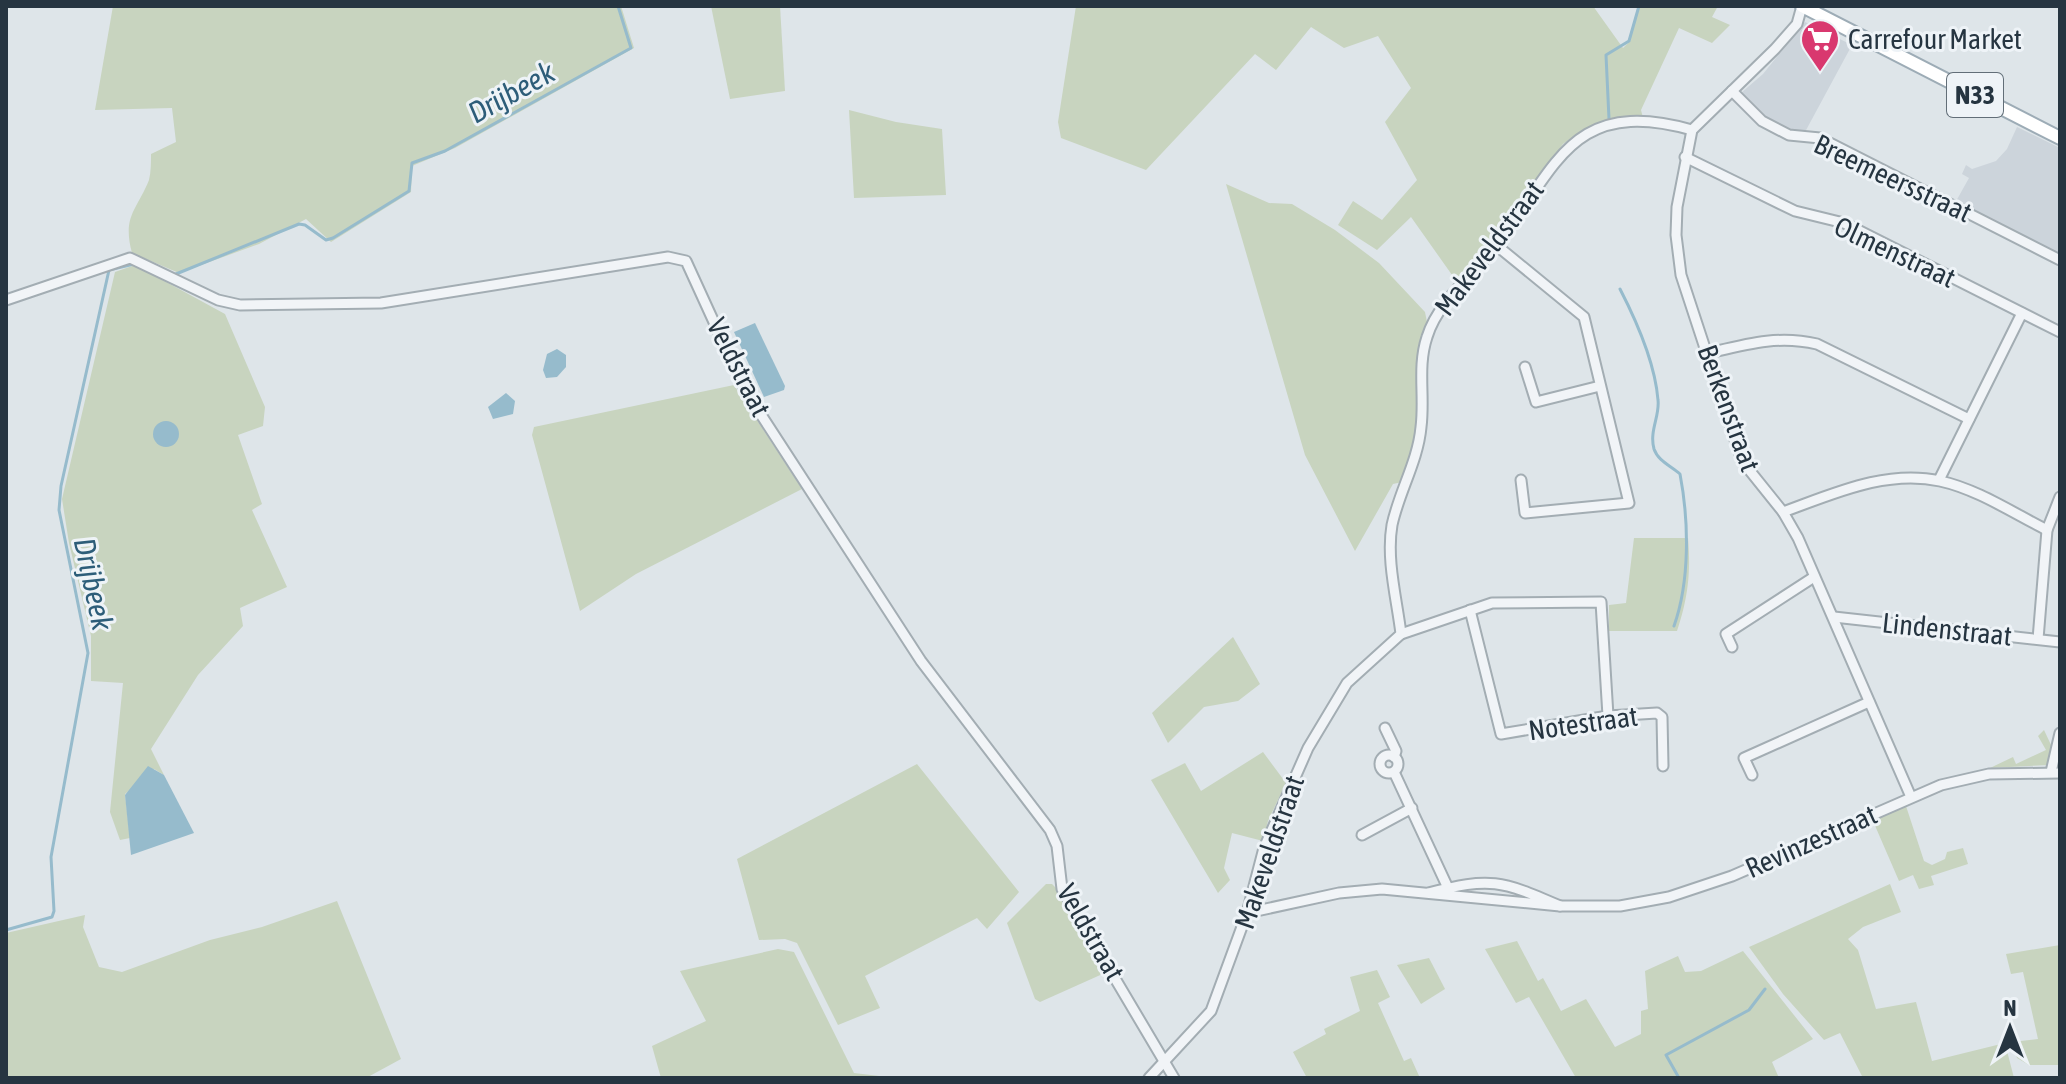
<svg xmlns="http://www.w3.org/2000/svg" width="2066" height="1084" viewBox="0 0 2066 1084" font-family="'Asap Condensed',sans-serif">
  <style>
    .built { fill: #ccd4db }
    .green { fill: #c8d4bf }
    .water { fill: #96bbcc }
    .lines { fill: none; stroke-linecap: round; stroke-linejoin: round }
    .stream { stroke: #96bbcc; stroke-width: 3 }
    .minor-casing { stroke: #a3adb3; stroke-width: 13 }
    .major-casing { stroke: #9dacb6; stroke-width: 16 }
    .minor { stroke: #f1f4f7; stroke-width: 9 }
    .major { stroke: #fff; stroke-width: 12 }
    .labels { text-anchor: middle; dominant-baseline: central; stroke-width: 6; stroke-linejoin: round; paint-order: stroke }
    .shield { fill: #eef3f7; stroke: #626e78; stroke-width: 2 }
    .shield-label { font-size: 26px; font-weight: bold; fill: #263541 }
    .poi-label { font-size: 28px; fill: #263541; stroke: #eef3f7; text-anchor: start }
    .street-label { font-size: 28px; fill: #263541; stroke: #eef3f7 }
    .water-label { font-size: 30px; font-style: italic; fill: #2d5d79; stroke: #eef3f7 }
  </style>
  <rect width="100%" height="100%" fill="#dee5e9"/>
  <!-- built -->
  <g class="built">
    <path d="M1805,22L1852,45L1805,132L1795,135L1755,113L1741,93L1763,74Z"/>
    <path d="M2017,127L2060,148V257L1955,203L1969,178L1962,174L1966,165L1972,169L1996,161L2007,149Z"/>
  </g>
  <!-- green -->
  <g class="green">
    <path d="M113,6H621L634,48L455,148L412,166L411,192L331,242L306,219L259,244L179,273L132,253C122,216 137,210 149,180C151,172 151,162 151,154L176,142L172,108L95,110Z"/>
    <path d="M711,6H780L785,91L730,99Z"/>
    <path d="M1076,6H1593L1623,48L1630,41L1639,6H1718L1712,17L1730,25L1712,43L1679,28L1641,110L1643,118C1611,119 1589,124 1563,144L1485,250L1457,282L1411,217L1377,250L1338,225L1353,201L1382,220L1417,180L1385,122L1411,88L1378,36L1344,48L1311,27L1276,70L1255,54L1146,170L1061,138L1058,122Z"/>
    <path d="M849,110L896,122L942,129L946,195L854,198Z"/>
    <path d="M1226,184L1269,203L1292,204L1335,230L1379,263L1425,312L1427,322L1416,372L1418,424L1402,482L1393,484L1355,551L1305,455Z"/>
    <path d="M135,265L225,314L265,407L263,426L238,435L262,504L252,510L287,587L240,608L243,626L198,675L151,749L164,775L154,769L125,794L130,838L120,840L110,812L123,683L91,681V636L69,543L62,499L115,272Z"/>
    <path d="M734,385L802,489L636,574L580,611L532,435L534,427Z"/>
    <path d="M1634,538H1688C1691,573 1688,598 1677,631H1609V605L1626,603Z"/>
    <path d="M1233,637L1260,684L1238,701L1204,707L1168,743L1152,713Z"/>
    <path d="M2044,730L2052,747L2049,765L1990,768L2013,757L2016,764L2046,750L2038,736Z"/>
    <path d="M1263,752L1286,783L1268,821L1263,841L1232,833L1224,868L1230,880L1218,893L1151,780L1185,763L1201,791Z"/>
    <path d="M917,764L1019,892L987,929L977,918L865,976L880,1008L838,1025L797,943L785,939L759,940L737,859Z"/>
    <path d="M1906,806L1924,861L1932,865L1945,859L1947,852L1963,848L1968,864L1931,876L1934,885L1919,889L1913,875L1899,881L1873,821Z"/>
    <path d="M1046,884H1052L1057,889L1107,972L1040,1002L1035,999L1007,923Z"/>
    <path d="M1890,884L1901,912L1863,927L1848,939L1858,950L1876,1009L1916,1002L1932,1061L2005,1043L2014,1078H1863L1840,1033L1824,1040L1783,994L1749,947Z"/>
    <path d="M337,901L401,1059L366,1078H6V933L85,915L83,927L99,967L122,972L210,940L262,927Z"/>
    <path d="M1517,941L1538,981L1543,978L1561,1011L1586,999L1615,1047L1641,1034V1011L1648,1009L1645,971L1678,956L1685,972L1701,971L1743,951L1813,1039L1772,1062L1779,1078H1576L1529,997L1516,1003L1485,949Z"/>
    <path d="M2060,945V1065H2029L2017,1058L2012,1042L2038,1039L2023,972L2011,974L2006,954Z"/>
    <path d="M778,949L794,952L854,1073L896,1078H661L652,1046L706,1021L680,971Z"/>
    <path d="M1429,958L1445,989L1421,1004L1397,965Z"/>
    <path d="M1377,970L1390,997L1378,1003L1404,1061L1411,1058L1420,1078H1307L1293,1052L1326,1034L1324,1029L1360,1011L1350,977Z"/>
  </g>
  <!-- water -->
  <g class="water">
    <path d="M755,323L785,386L784,390L764,397L734,332Z"/>
    <path d="M557,349L566,355V367L557,377L546,378L543,370L547,354Z"/>
    <path d="M506,393L515,401L513,414L493,419L488,407Z"/>
    <circle cx="166" cy="434" r="13"/>
    <path d="M148,766L164,775L194,833L131,855L125,795Z"/>
  </g>
  <g class="lines">
    <!-- stream -->
    <g class="stream">
      <path d="M1609,119L1606,55L1629,41L1639,6"/>
      <path d="M176,274L299,224L305,225L326,240L333,238L409,191L412,163L445,151L631,48L618,6"/>
      <path d="M1620,289C1637,322 1655,362 1658,400C1660,416 1649,431 1654,449C1658,461 1671,466 1680,474C1689,521 1690,581 1674,626"/>
      <path d="M6,930L52,917L54,911L51,857L88,653L59,510L61,486L109,270L134,264"/>
      <path d="M1679,1078L1666,1055L1749,1010L1765,989"/>
    </g>
    <defs>
      <g id="minor">
        <path d="M1802,6L1797,24L1775,49L1692,130L1677,207L1676,235L1681,275L1742,461L1783,512L1798,538L1911,797"/>
        <path d="M1732,91L1762,121L1789,135L1820,138L2060,260"/>
        <path d="M1685,157L1795,211L1844,223L2060,332"/>
        <path d="M1496,245L1584,317L1629,503L1525,513L1521,480"/>
        <path d="M6,300L130,258L218,300L240,305L381,303L668,257L686,261L745,390L921,661L1050,830L1057,846L1062,889L1174,1078"/>
        <path d="M1709,353C1747,344 1778,335 1817,344L1969,419"/>
        <path d="M1525,367L1536,402L1600,386"/>
        <path d="M1939,480L2022,313"/>
        <path d="M1783,512C1833,494 1886,469 1940,481C1977,489 2013,513 2047,530"/>
        <path d="M1470,610L1501,734L1608,716L1657,713L1662,717L1663,766"/>
        <path d="M1834,617L2060,642"/>
        <path d="M1401,634L1492,603L1601,602L1608,716"/>
        <path d="M2038,639L2047,530L2060,497"/>
        <path d="M1732,647L1726,634L1814,577"/>
        <path d="M1385,728L1396,751L1394,757"/>
        <circle cx="1389" cy="764" r="9"/>
        <path d="M1394,772L1448,888"/>
        <path d="M2051,772L2060,733"/>
        <path d="M1752,775L1744,758L1869,702"/>
        <path d="M1362,835L1412,808"/>
        <path d="M1560,906H1620L1669,897L1732,876L1941,785L1989,774L2060,773"/>
        <path d="M1247,913L1339,893L1382,889L1560,906C1500,880 1491,877 1428,893"/>
        <path d="M1149,1078L1211,1011L1247,913L1264,848L1308,748L1347,683L1401,634C1397,600 1386,560 1392,525C1399,492 1418,461 1421,427C1425,396 1417,367 1427,337C1438,301 1473,275 1496,246C1557,167 1571,96 1692,130"/>
      </g>
      <path id="major" d="M1802,6L2060,138"/>
    </defs>
    <!-- minor casing -->
    <use href="#minor" class="minor-casing"/>
    <!-- major casing -->
    <use href="#major" class="major-casing"/>
    <!-- minor -->
    <use href="#minor" class="minor"/>
    <!-- major -->
    <use href="#major" class="major"/>
  </g>
  <!-- icons -->
  <defs>
    <symbol id="supermarket-pin" viewBox="-11 -11 22 30"><path d="M0 17L-7.5 6A9.5 9.5 0 1 1 7.5 6Z" fill="#d9386f" stroke="#eef3f7"/><path d="M-6-5.5h2.5l.6 2H6L4.5 2H-2.5L-4.4-4H-6ZM-1.5 3.2a1.3 1.3 0 1 0 .1 0ZM3 3.2a1.3 1.3 0 1 0 .1 0Z" fill="#fff"/></symbol>
  </defs>
  <g fill-rule="evenodd">
    <use href="#supermarket-pin" x="1798" y="17" width="44" height="60"/>
  </g>
  <g class="labels">
    <!-- shield labels -->
    <rect class="shield" x="1947" y="73" width="56" height="44" rx="6"/>
    <g class="shield-label">
      <text x="1975" y="95">N33</text>
    </g>
    <!-- poi labels -->
    <g class="poi-label">
      <text x="1848" y="39">Carrefour Market</text>
    </g>
    <!-- street labels -->
    <g class="street-label">
      <text transform="translate(1893 178) rotate(25)">Breemeersstraat</text>
      <text transform="translate(1489 248) rotate(-53)">Makeveldstraat</text>
      <text transform="translate(1895 252) rotate(25)">Olmenstraat</text>
      <text transform="translate(739 367) rotate(63)">Veldstraat</text>
      <text transform="translate(1729 408) rotate(70)">Berkenstraat</text>
      <text transform="translate(1947 629) rotate(6)">Lindenstraat</text>
      <text transform="translate(1583 723) rotate(-8)">Notestraat</text>
      <text transform="translate(1811 841) rotate(-24)">Revinzestraat</text>
      <text transform="translate(1269 852) rotate(-71)">Makeveldstraat</text>
      <text transform="translate(1091 932) rotate(60)">Veldstraat</text>
    </g>
    <!-- water labels -->
    <g class="water-label">
      <text transform="translate(511 92) rotate(-29)">Drijbeek</text>
      <text transform="translate(94 584) rotate(78)">Drijbeek</text>
    </g>
  </g>
  <!-- border -->
  <rect width="2066" height="1084" fill="none" stroke="#263541" stroke-width="16"/>
  <!-- north arrow -->
  <g transform="translate(2010 1028)" stroke="#eef3f7" stroke-width="6" paint-order="stroke">
  <path d="M0-6L14 30L0 20L-14 30Z" fill="#263541"/>
  <text y="-12" font-size="22" font-weight="bold" text-anchor="middle" fill="#263541">N</text>
  </g>
</svg>
